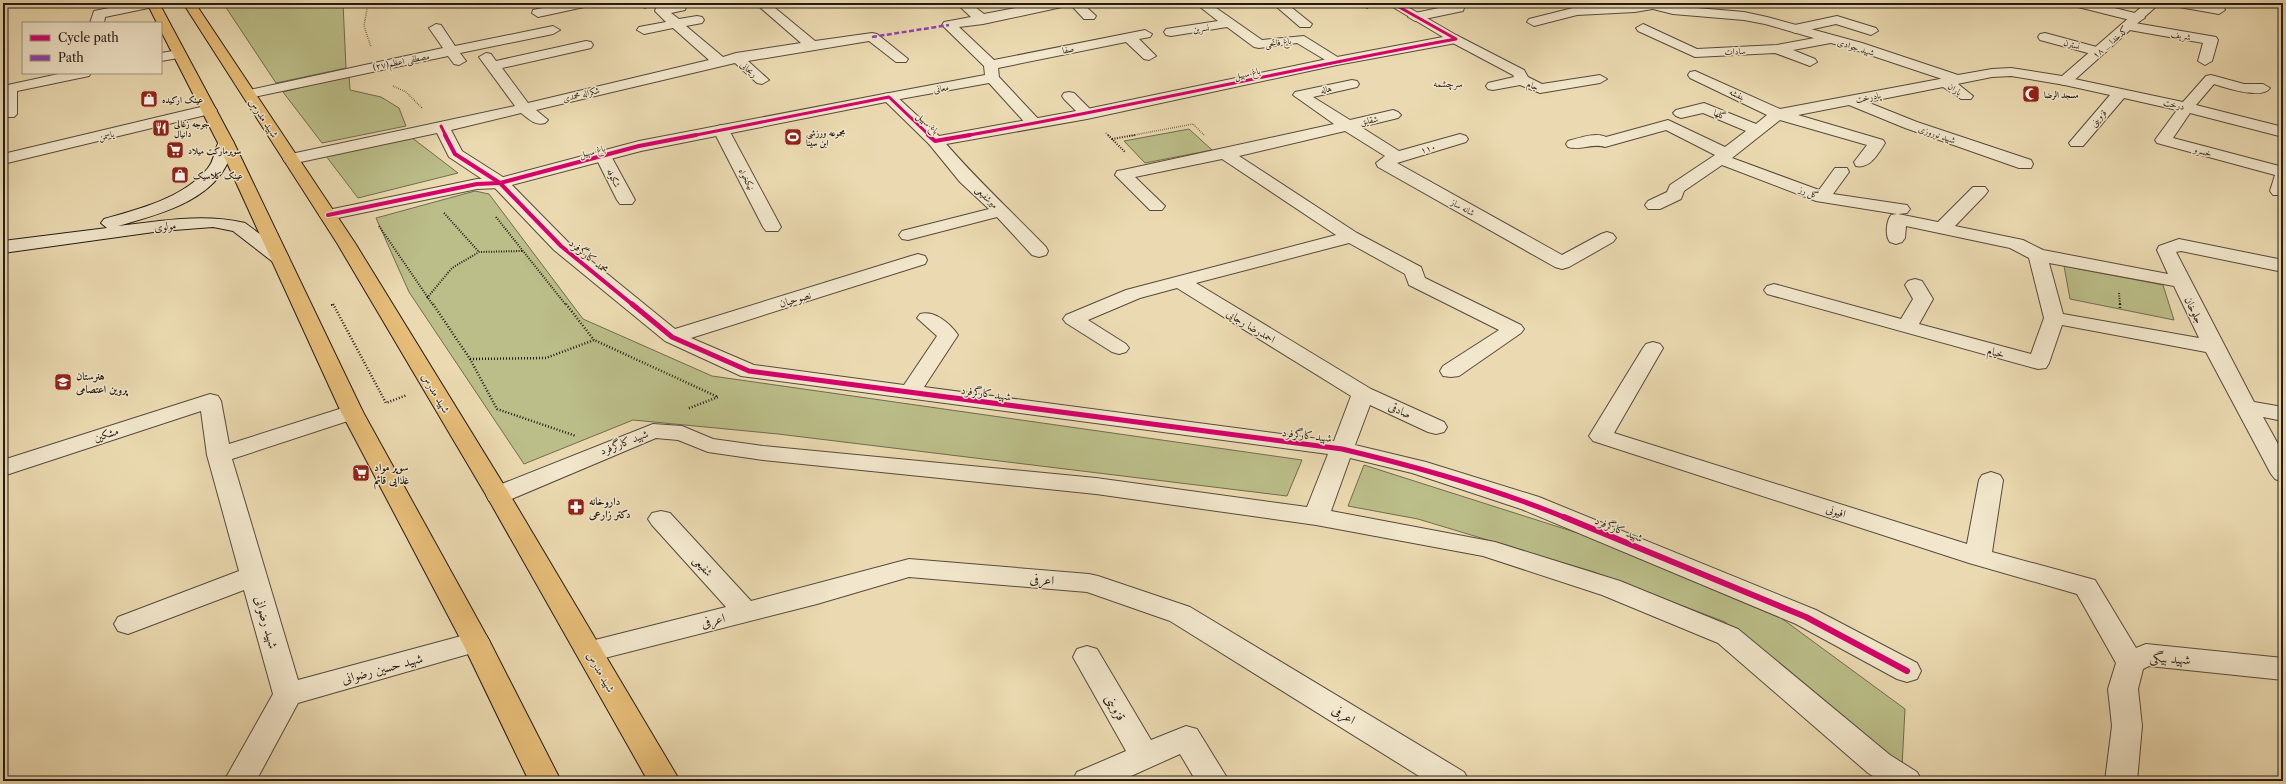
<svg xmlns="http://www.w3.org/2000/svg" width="2286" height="784" viewBox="0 0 2286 784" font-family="'Libre Caslon Text',Amiri,serif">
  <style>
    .green { fill: #bbbe89; stroke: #706c4f }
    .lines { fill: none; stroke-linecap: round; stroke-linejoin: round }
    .minor-casing { stroke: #574a3c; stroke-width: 2 }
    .tertiary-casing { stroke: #574a3c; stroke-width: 2 }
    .secondary-casing { stroke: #261a15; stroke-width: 2 }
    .primary-casing { stroke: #261a15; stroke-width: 2 }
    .path-far2 { stroke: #261a15; stroke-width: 1.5; stroke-dasharray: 0.5 1.5; stroke-linecap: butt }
    .path-far1 { stroke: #261a15; stroke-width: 2; stroke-dasharray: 1 1.5; stroke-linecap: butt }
    .path { stroke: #261a15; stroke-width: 2.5; stroke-dasharray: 1 2; stroke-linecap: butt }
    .minor { fill: #f2e7cc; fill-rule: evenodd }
    .tertiary { fill: #f2e7cc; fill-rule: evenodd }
    .secondary { fill: #f2e7cc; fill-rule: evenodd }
    .primary { fill: #e6bd78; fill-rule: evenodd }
    .quiet { stroke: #8e44ad; stroke-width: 2.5; stroke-dasharray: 5 2.5; stroke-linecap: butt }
    .cycleway-far3-casing { stroke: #f2e7cc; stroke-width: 4.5 }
    .cycleway-far2-casing { stroke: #f2e7cc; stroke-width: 6 }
    .cycleway-far1-casing { stroke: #f2e7cc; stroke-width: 8 }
    .cycleway-casing { stroke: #f2e7cc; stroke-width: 9 }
    .cycleway-far3 { stroke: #d6006c; stroke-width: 3 }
    .cycleway-far2 { stroke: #d6006c; stroke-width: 4 }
    .cycleway-far1 { stroke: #d6006c; stroke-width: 5 }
    .cycleway { stroke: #d6006c; stroke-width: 6 }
    .labels { text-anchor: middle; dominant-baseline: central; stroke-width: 3; stroke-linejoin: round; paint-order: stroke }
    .far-street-label { font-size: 9px; fill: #261a15; stroke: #f2e7cc }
    .far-poi-label { font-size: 9px; font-weight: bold; fill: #261a15; stroke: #f2e7cc; text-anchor: start }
    .far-neighbourhood-label { font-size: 10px; fill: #261a15; stroke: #f2e7cc }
    .street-label { font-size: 11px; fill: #261a15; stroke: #f2e7cc }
    .poi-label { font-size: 11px; font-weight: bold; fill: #261a15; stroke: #f2e7cc; text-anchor: start }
    .near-street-label { font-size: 13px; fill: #261a15; stroke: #f2e7cc }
  </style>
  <rect width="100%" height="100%" fill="#ebdab1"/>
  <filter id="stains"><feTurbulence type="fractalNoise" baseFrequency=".005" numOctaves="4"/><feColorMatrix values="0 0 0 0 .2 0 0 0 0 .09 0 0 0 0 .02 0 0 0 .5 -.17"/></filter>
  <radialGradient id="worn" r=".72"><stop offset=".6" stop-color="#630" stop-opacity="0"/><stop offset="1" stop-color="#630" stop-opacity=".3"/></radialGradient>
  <!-- green -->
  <g class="green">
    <path d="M223,3H343L346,68L276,83Z"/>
    <path d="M349,75L350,90L381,97L399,108L406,126L322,143L283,92Z"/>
    <path d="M1189,129L1212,150L1145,163L1124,141Z"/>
    <path d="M411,137L458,173L358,198L326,156Z"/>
    <path d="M475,191L489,194L583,319L712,376L1302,460L1287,496L778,434L633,420L524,464L409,292L376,218Z"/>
    <path d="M2064,266L2163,285L2174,320L2070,299Z"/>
    <path d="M1364,465L1587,536L1777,615L1905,709L1902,767L1725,622L1594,572L1418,519L1348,506Z"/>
  </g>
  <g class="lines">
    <defs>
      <g id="minor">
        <path d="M134,3L154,4L153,7L105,17L104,23H90L94,11Z"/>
        <path d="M566,3H590L589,6L538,17L532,13L533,10Z"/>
        <path d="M638,3H651V4L645,8Z"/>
        <path d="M680,3L685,4L686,7L685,10L671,13L679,19L697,16L702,17L704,20L702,23L686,26L723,57L736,53L801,43L755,3H769L815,41L872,33L877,34L908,59L906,62H896L869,41L748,61L769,80L762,84L757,83L735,63L536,110L548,120L545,123C535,126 529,119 521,113L451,130L462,151L506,179L568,242L675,329L911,256L918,254L925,256L927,260L925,264L691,338L754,365L904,385L937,336L917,318L920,314C934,310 950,323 958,335L924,387L1334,441L1351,396L1177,288L1140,298L1088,320L1126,344L1129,348L1126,352L1119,354L1112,352L1066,323L1063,319L1066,315L1126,290L1336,235L1222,159L1135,177L1165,206L1162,210H1150L1115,175L1117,171L1123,170L1334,124L1293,95L1295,92L1352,80L1357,81L1359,84L1357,87L1313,97L1350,120L1393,110L1398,112L1401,115L1398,118L1361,127L1399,151L1460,134L1466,136L1468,139L1466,142L1397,163L1562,255L1601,234L1607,232L1613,234L1616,238L1613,242L1569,267L1562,269L1555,267L1378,167L1376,163L1385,156L1345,131L1239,156L1357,233L1421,267L1425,278L1521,325L1524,329L1521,333L1459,376L1451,377L1443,376L1440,371L1443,366L1499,330L1409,285L1405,274L1349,243L1196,283L1371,389L1444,422L1447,427L1444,432L1436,434L1428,432L1370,405L1355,445L1426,462L1539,497L1816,610L1917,663L1921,671L1917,679L1907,682L1897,679L1796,624L1521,509L1412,473L1350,458L1331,511L1495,542L1620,581L1738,629L1890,755L1917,772L1922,781H1881L1868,773L1718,643L1602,595L1483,556L1316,525L1096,494L763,460L708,452L678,440L656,438L507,501L498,503L489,501L486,495L489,489L653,424L682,426L713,439L763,446L1096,478L1307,507L1328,454L741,376L665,341L554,250L494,187L449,157L437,133L291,164L285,162L283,159L285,156L291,154L515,106L479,57L486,53L491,54L496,61L586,41L591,42L593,45L591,48L502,68L528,103L709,60L673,28L644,34L637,30L639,27L666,22L655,11L656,8Z"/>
        <path d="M956,3H970L984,14L1042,3H1068L1062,7L983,24L959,27L994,60L1145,30L1152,34L1150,37L1139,39L1156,56L1149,60L1144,59L1126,42L998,68L999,77L1043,124L1041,127H1029L989,83L889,101L884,100L882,97L884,94L985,75L984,66L942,25L944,22L971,17Z"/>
        <path d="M1069,3H1082L1096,16L1094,19H1084Z"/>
        <path d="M1195,3H1209L1262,40L1304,36L1344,61L1342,64H1332L1297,43L1259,48L1254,47L1227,27L1171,36L1166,35L1164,32L1166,29L1218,21Z"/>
        <path d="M1272,3H1286L1312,24L1310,27H1300Z"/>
        <path d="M1360,3H1373V4L1367,8Z"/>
        <path d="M1644,3H1658L1659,5L1658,8L1635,12L1577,15L1534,26L1527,22L1529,19L1577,7Z"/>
        <path d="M2073,3H2094L2143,15L2145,18L2138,22L2074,6Z"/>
        <path d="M2173,3L2211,5L2222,3L2225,10L2219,14L2179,7Z"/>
        <path d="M1458,4L1463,5L1464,8L1463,11L1415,21L1408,17L1410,14Z"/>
        <path d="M1837,16L1876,28L1878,31L1871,35L1836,24L1795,33L1788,29L1790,26Z"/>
        <path d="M2129,22L2216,37L2218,40L2212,61L2205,65L2198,61L2203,43L2124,29L2122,26L2124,23Z"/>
        <path d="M436,24L441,25L455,46L553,26L560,30L553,34L460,53L466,61L459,65L454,64L448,56L249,98L242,94L249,90L443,48L429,28Z"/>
        <path d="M1643,24L1697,49L1777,45L1831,35L1838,39L1836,42L1793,50L1815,59L1817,62L1810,66L1775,53L1695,57L1638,31L1636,28Z"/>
        <path d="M2045,33L2104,49L2106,52L2099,56L2040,40L2038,37L2040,34Z"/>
        <path d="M1456,35L1524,70L1528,77L1542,84L1600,75L1607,79L1600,83L1540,93L1520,85L1493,90L1488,89L1486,86L1488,83L1514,77L1513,75L1451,42L1449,39Z"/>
        <path d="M179,50L186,54L184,57L161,61V53Z"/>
        <path d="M1695,71L1780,109L1945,78L1962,77L1964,80L1958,84L1973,96L1971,99H1961L1943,87L1867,102L1917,122L2031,160L2033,164L2031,168H2019L1905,128L1849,105L1798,115L1883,140L1885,143C1878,154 1870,169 1856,166L1854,162L1867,145L1780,120L1732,158L1819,190L1835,168H1847L1849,172L1833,194L1907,205L1910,209L1907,213L1898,214L1938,222L1973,187H1985L1988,191L1985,195L1955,226L2023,240L2043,250L2168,274L2157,250L2159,246L2179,239L2283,260V272L2181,251L2176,252L2254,402L2283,407V421L2263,417L2283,453V482L2275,479L2271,474L2206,352L2062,325L2049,363L2046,368L2038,369L1767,294L1764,290L1767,286L1774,284L1901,319L1913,299L1905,285L1908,281L1915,279L1922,281L1933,299L1919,324L2031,354L2044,318L2029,258L2010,248L1906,226L1905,238L1902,242L1896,244L1890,242C1885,236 1886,222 1891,215L1897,214L1816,201L1722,165L1684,191L1681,199L1660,209H1648L1645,205L1648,201L1667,192L1670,185L1715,155L1666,130L1605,147C1591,143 1581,151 1568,147L1566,144L1568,141C1580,138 1595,132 1606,137L1668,120L1725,147L1746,131L1703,113L1681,118L1676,116L1673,113L1676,110L1704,103L1756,124L1767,115L1690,78L1688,75L1690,72ZM2049,263L2174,286L2199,338L2063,314Z"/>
        <path d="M63,73H91L89,76L17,91V114L14,117H4L3,86Z"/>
        <path d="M2211,75L2244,84H2263L2270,88C2262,100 2226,88 2214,84L2196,105L2283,127V137L2190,113L2173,138L2283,167V195H2273L2270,191L2275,175L2157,143L2155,140L2177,110L2124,98L2083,146H2071L2069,143L2110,95L2060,84L2058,81L2060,78L2065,77L2183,102L2206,76Z"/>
        <path d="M1069,92L1074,93L1095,114L1092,117H1082L1064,99L1062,96L1064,93Z"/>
        <path d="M209,105L214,107L217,110L214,113L3,164V154Z"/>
        <path d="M721,125L727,127L729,130L781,227L778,231H766L763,227L713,130L715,127Z"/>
        <path d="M935,136L941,138C973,176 1010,210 1046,247L1048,251L1046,255L1039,257L1032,255L997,217L908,240L902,239L899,235L902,231L989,209L960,182L929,144L927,141L929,138Z"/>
        <path d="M603,151L609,153L611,156L635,200L632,204H620L617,200L595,156L597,153Z"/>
        <path d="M1653,342L1660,344L1663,348L1614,433L1967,544L1979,480L1982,475L1991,472L2000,475L2003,480L1992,552L2095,580L2136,648L2146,644L2283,658V680L2149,666L2143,669L2138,689L2142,726L2137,781H2105L2112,726L2108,689L2116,663L2077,594L1969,563L1593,441L1589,436L1643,348L1646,344Z"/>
        <path d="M210,394L218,396L221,401L229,444L352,405L360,407L363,412L360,417L232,459L298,680L476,632L486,635L490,642L486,649L298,703L256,781H224L273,694L244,590L128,634L118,631L114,624L118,617L239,571L207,455L201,411L3,476V460Z"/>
        <path d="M661,511L670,513L751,601L909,559L1089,574L1098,576L1190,607L1464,772L1469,781H1427L1170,621L1087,592L909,577L817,604L589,662L579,658L575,651L579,644L726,607L652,525L648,519L652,513Z"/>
        <path d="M1087,646L1097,649L1151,740L1186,726L1197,729L1229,781H1196L1180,754L1120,781H1072L1077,772L1126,751L1073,657L1077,649Z"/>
      </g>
      <g id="tertiary">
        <path d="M1386,3H1401L1463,39L1456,43L1337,65L1087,119L935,146L929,144L886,102L641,151L500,188L477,189L328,220L322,219L319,215L322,211L328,210L477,179L500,178L639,141L889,93L894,94L939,136L1087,109L1337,57L1443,37Z"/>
        <path d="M1640,3H1661L1673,6L1744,12L1767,17L1862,43L1958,75L1992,69L2011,68L2062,76L2146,3H2160L2070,84L2065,85L2011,76L1992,77L1957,84L1852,49L1765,24L1744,20L1673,14L1641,6Z"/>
      </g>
      <path id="secondary" d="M226,138L232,140L234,143C232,151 230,159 226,166C206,203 156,215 118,226C161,221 203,213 245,223L287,254L289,258L287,262L280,264L273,262L233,231L213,227L161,231L3,253V241L107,228L101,223L104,219C139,209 184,198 208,168C215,160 214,148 220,140Z"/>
      <g id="primary">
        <path d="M147,3H159L234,143L363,412L490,642L561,781H529L462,642L341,412L218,143L161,31V23H157Z"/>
        <path d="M183,3H195L355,243L510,495L680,781H648L486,495L337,243Z"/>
      </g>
    </defs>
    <!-- minor casing -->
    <use href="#minor" class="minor-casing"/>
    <!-- tertiary casing -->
    <use href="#tertiary" class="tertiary-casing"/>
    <!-- secondary casing -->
    <use href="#secondary" class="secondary-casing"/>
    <!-- primary casing -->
    <use href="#primary" class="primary-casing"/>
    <!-- path-far2 -->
    <g class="path-far2">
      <path d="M368,3L364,26L371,47"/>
      <path d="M393,86L406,92L422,108"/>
      <path d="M1106,133L1109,136"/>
      <path d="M1129,136L1193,124L1204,135"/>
    </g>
    <!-- path-far1 -->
    <g class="path-far1">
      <path d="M1108,135L1125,152"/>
      <path d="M1112,139L1135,135"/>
      <path d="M444,213L479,252"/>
      <path d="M496,217L566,305"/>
      <path d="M379,226L433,305"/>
      <path d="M2119,293L2120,305"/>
      <path d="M427,298L452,268L479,252L522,251"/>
      <path d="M331,305H334"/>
    </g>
    <!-- path -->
    <g class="path">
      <path d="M333,304L386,403L407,395"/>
      <path d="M433,304L470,359L497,409L576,436"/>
      <path d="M566,304L594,340"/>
      <path d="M2120,304V308"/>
      <path d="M470,359L546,358L594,340L718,397L687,409"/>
    </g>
    <!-- minor -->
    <use href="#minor" class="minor"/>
    <!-- tertiary -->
    <use href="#tertiary" class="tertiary"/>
    <!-- secondary -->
    <use href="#secondary" class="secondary"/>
    <!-- primary -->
    <use href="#primary" class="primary"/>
    <!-- quiet -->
    <path class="quiet" d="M872,37L949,25"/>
    <defs>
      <g id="cycleway-far3">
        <path d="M441,126L446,136"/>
        <path d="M691,136L889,97L930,136"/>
        <path d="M964,136C1129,107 1292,69 1456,39L1392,3"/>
      </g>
      <g id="cycleway-far2">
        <path d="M445,135L455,154L500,183L561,246L633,305"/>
        <path d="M928,135L935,141L970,135"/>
        <path d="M328,215L477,184L500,183L639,146L696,135"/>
      </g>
      <path id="cycleway-far1" d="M632,304L672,337L749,371L1342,449C1418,467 1494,488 1566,518"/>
      <path id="cycleway" d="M1564,517L1806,617L1907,671"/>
    </defs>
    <!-- cycleway-far3 casing -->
    <use href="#cycleway-far3" class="cycleway-far3-casing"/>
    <!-- cycleway-far2 casing -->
    <use href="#cycleway-far2" class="cycleway-far2-casing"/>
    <!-- cycleway-far1 casing -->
    <use href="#cycleway-far1" class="cycleway-far1-casing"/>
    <!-- cycleway casing -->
    <use href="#cycleway" class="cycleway-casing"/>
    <!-- cycleway-far3 -->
    <use href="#cycleway-far3" class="cycleway-far3"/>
    <!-- cycleway-far2 -->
    <use href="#cycleway-far2" class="cycleway-far2"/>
    <!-- cycleway-far1 -->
    <use href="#cycleway-far1" class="cycleway-far1"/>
    <!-- cycleway -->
    <use href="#cycleway" class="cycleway"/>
  </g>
  <!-- icons -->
  <defs>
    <symbol id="mosque-square" viewBox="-11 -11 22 22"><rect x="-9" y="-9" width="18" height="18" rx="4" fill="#8f2418" stroke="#f2e7cc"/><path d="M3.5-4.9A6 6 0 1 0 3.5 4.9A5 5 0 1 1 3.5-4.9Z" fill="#fff"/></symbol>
    <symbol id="shop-square" viewBox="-11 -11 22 22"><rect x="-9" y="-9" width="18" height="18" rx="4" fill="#8f2418" stroke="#f2e7cc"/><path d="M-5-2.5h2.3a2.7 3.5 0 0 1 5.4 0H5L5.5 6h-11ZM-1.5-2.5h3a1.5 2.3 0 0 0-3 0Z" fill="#fff"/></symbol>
    <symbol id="restaurant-square" viewBox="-11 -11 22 22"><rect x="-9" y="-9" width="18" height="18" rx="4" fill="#8f2418" stroke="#f2e7cc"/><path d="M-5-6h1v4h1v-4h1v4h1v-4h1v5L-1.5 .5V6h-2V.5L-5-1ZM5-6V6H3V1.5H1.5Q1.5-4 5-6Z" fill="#fff"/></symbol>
    <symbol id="stadium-square" viewBox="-11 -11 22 22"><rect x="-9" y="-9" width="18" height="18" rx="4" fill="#8f2418" stroke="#f2e7cc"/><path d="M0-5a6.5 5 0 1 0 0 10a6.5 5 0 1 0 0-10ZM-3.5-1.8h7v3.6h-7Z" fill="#fff"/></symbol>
    <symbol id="supermarket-square" viewBox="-11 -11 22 22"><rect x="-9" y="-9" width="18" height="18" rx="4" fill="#8f2418" stroke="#f2e7cc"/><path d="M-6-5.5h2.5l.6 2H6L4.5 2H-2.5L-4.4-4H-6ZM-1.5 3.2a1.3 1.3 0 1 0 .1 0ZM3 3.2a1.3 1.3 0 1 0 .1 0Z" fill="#fff"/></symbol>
    <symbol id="school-square" viewBox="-11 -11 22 22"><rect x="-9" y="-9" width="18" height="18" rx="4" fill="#8f2418" stroke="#f2e7cc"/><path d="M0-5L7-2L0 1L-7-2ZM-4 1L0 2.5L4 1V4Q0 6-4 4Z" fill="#fff"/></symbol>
    <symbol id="pharmacy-square" viewBox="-11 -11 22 22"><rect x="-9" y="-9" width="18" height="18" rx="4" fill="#8f2418" stroke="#f2e7cc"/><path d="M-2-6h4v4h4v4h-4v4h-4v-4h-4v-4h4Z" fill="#fff"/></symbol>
  </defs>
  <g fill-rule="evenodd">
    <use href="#mosque-square" x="2021" y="84" width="20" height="20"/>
    <use href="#shop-square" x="139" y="89" width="20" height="20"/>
    <use href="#restaurant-square" x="151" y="118" width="20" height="20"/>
    <use href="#stadium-square" x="783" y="127" width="20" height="20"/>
    <use href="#supermarket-square" x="165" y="140" width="20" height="20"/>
    <use href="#shop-square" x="170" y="165" width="20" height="20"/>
    <use href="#school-square" x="53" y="372" width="20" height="20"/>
    <use href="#supermarket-square" x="351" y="463" width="20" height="20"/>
    <use href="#pharmacy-square" x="566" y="497" width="20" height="20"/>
  </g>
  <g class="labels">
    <!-- far-street labels -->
    <g class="far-street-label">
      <text transform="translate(1201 28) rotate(-9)">نسرین</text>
      <text transform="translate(2181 35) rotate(10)">شریف</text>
      <text transform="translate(1278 42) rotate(-8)">باغ فاتحی</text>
      <text transform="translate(2110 42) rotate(-40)">۱۸ _ کدخدا</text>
      <text transform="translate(2072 44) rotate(16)">نسترن</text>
      <text transform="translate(1856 47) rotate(17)">شهید جوادی</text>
      <text transform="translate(1068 49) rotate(-12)">صفا</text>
      <text transform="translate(1735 51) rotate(-3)">سادات</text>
      <text transform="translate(401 61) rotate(-11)">مصطفی اعظم(۲۷)</text>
      <text transform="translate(749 69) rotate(41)">ریحانی</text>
      <text transform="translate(1247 73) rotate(-12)">باغ سهیل</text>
      <text transform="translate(1533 85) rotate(21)">جام</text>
      <text transform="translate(941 88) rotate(-11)">معانی</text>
      <text transform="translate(1326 89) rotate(-12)">هاله</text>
      <text transform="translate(1955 89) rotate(34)">باران</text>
      <text transform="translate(581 94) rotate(-14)">شکراله محمدی</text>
      <text transform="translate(1737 94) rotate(25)">بنفشه</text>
      <text transform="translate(1868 97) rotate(-11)">پادرخت</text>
      <text transform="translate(2174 104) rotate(13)">درخت</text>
      <text transform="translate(1720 114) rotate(21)">گلها</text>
      <text transform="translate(2098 118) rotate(-49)">قزوینی</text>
      <text transform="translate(1369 120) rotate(-12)">شقایق</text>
      <text transform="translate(928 123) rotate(43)">باغ سهیل</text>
      <text transform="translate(1937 134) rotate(19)">شهید نوروزی</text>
      <text transform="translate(106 135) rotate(-13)">یاسمن</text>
      <text transform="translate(1428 148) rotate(-16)">۱۱۰</text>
      <text transform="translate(592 151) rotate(-15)">باغ سهیل</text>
      <text transform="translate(2203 151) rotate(15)">خسرو</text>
      <text transform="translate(614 178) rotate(63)">شکوفه</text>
      <text transform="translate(747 179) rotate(62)">نیکخواه</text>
      <text transform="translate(1809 192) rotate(20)">گل رز</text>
      <text transform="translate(987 197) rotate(44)">میرشفیعی</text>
      <text transform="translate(1463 207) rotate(29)">شانه ساز</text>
    </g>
    <!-- far-poi labels -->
    <g class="far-poi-label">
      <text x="2044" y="94">مسجد الرضا</text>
      <text x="162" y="99">عینک ارکیده</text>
      <text x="174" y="123">جوجه زغالی<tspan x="174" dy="10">دانیال</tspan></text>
      <text x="806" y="132">مجموعه ورزشی<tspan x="806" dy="10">ابن سینا</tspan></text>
      <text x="188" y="150">سوپرمارکت میلاد</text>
      <text x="193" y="175">عینک کلاسیک</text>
    </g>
    <!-- far-neighbourhood labels -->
    <g class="far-neighbourhood-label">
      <text x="1448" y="83">سرچشمه</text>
    </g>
    <!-- street labels -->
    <g class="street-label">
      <text transform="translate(264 118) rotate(57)">شهید مدرس</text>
      <text transform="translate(165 226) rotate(-6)">مولوی</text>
      <text transform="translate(589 256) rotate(39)">محمد کارگرفرد</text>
      <text transform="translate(795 299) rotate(-17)">نصوحیان</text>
      <text transform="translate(2194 310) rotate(64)">جلوخان</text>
      <text transform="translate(1251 326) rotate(31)">احمدرضا رجایی</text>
      <text transform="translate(1996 352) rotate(16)">خیام</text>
      <text transform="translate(436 393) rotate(59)">شهید مدرس</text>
      <text transform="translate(986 393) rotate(8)">شهید کارگرفرد</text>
      <text transform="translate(1400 410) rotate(24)">صادقی</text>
      <text transform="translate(106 434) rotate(-18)">مشکین</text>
      <text transform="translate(1307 435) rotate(7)">شهید کارگرفرد</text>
      <text transform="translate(624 442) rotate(-21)">شهید کارگرفرد</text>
      <text transform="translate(1836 511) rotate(18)">افیونی</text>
      <text transform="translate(1619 529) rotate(22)">شهید کارگرفرد</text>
      <text transform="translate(703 566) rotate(47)">شفیعی</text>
      <text transform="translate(601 672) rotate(60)">شهید مدرس</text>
    </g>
    <!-- poi labels -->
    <g class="poi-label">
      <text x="76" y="376">هنرستان<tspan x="76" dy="13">پروین اعتصامی</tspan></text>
      <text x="374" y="467">سوپر مواد<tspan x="374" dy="13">غذایی قائم</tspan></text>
      <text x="589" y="501">داروخانه<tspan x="589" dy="13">دکتر زارعی</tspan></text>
    </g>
    <!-- near-street labels -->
    <g class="near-street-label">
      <text transform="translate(1042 579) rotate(5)">اعرفی</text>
      <text transform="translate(713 620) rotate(-14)">اعرفی</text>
      <text transform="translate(267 622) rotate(74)">شهید رضوانی</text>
      <text transform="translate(2170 658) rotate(4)">شهید بیگی</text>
      <text transform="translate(382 668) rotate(-15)">شهید حسین رضوانی</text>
      <text transform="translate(1116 707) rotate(60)">قزوینی</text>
      <text transform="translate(1344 714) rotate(31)">اعرفی</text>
    </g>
  </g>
  <!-- margin -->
  <rect width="2286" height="784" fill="none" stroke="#ebdab1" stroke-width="16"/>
  <rect x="4" y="4" width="2278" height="776" fill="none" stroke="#261a15" stroke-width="2"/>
  <rect x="8" y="8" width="2270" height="768" fill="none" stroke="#261a15"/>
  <!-- legend -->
  <rect x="22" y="22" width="140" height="52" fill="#f2e7cc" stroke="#a09583"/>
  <rect x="30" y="35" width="20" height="6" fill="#d6006c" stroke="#a09583"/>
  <text x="58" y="42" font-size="12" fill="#261a15">Cycle path</text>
  <rect x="30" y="55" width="20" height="6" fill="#8e44ad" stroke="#a09583"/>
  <text x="58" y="62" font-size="12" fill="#261a15">Path</text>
  <rect width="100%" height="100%" filter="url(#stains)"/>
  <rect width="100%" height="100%" fill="url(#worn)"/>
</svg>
